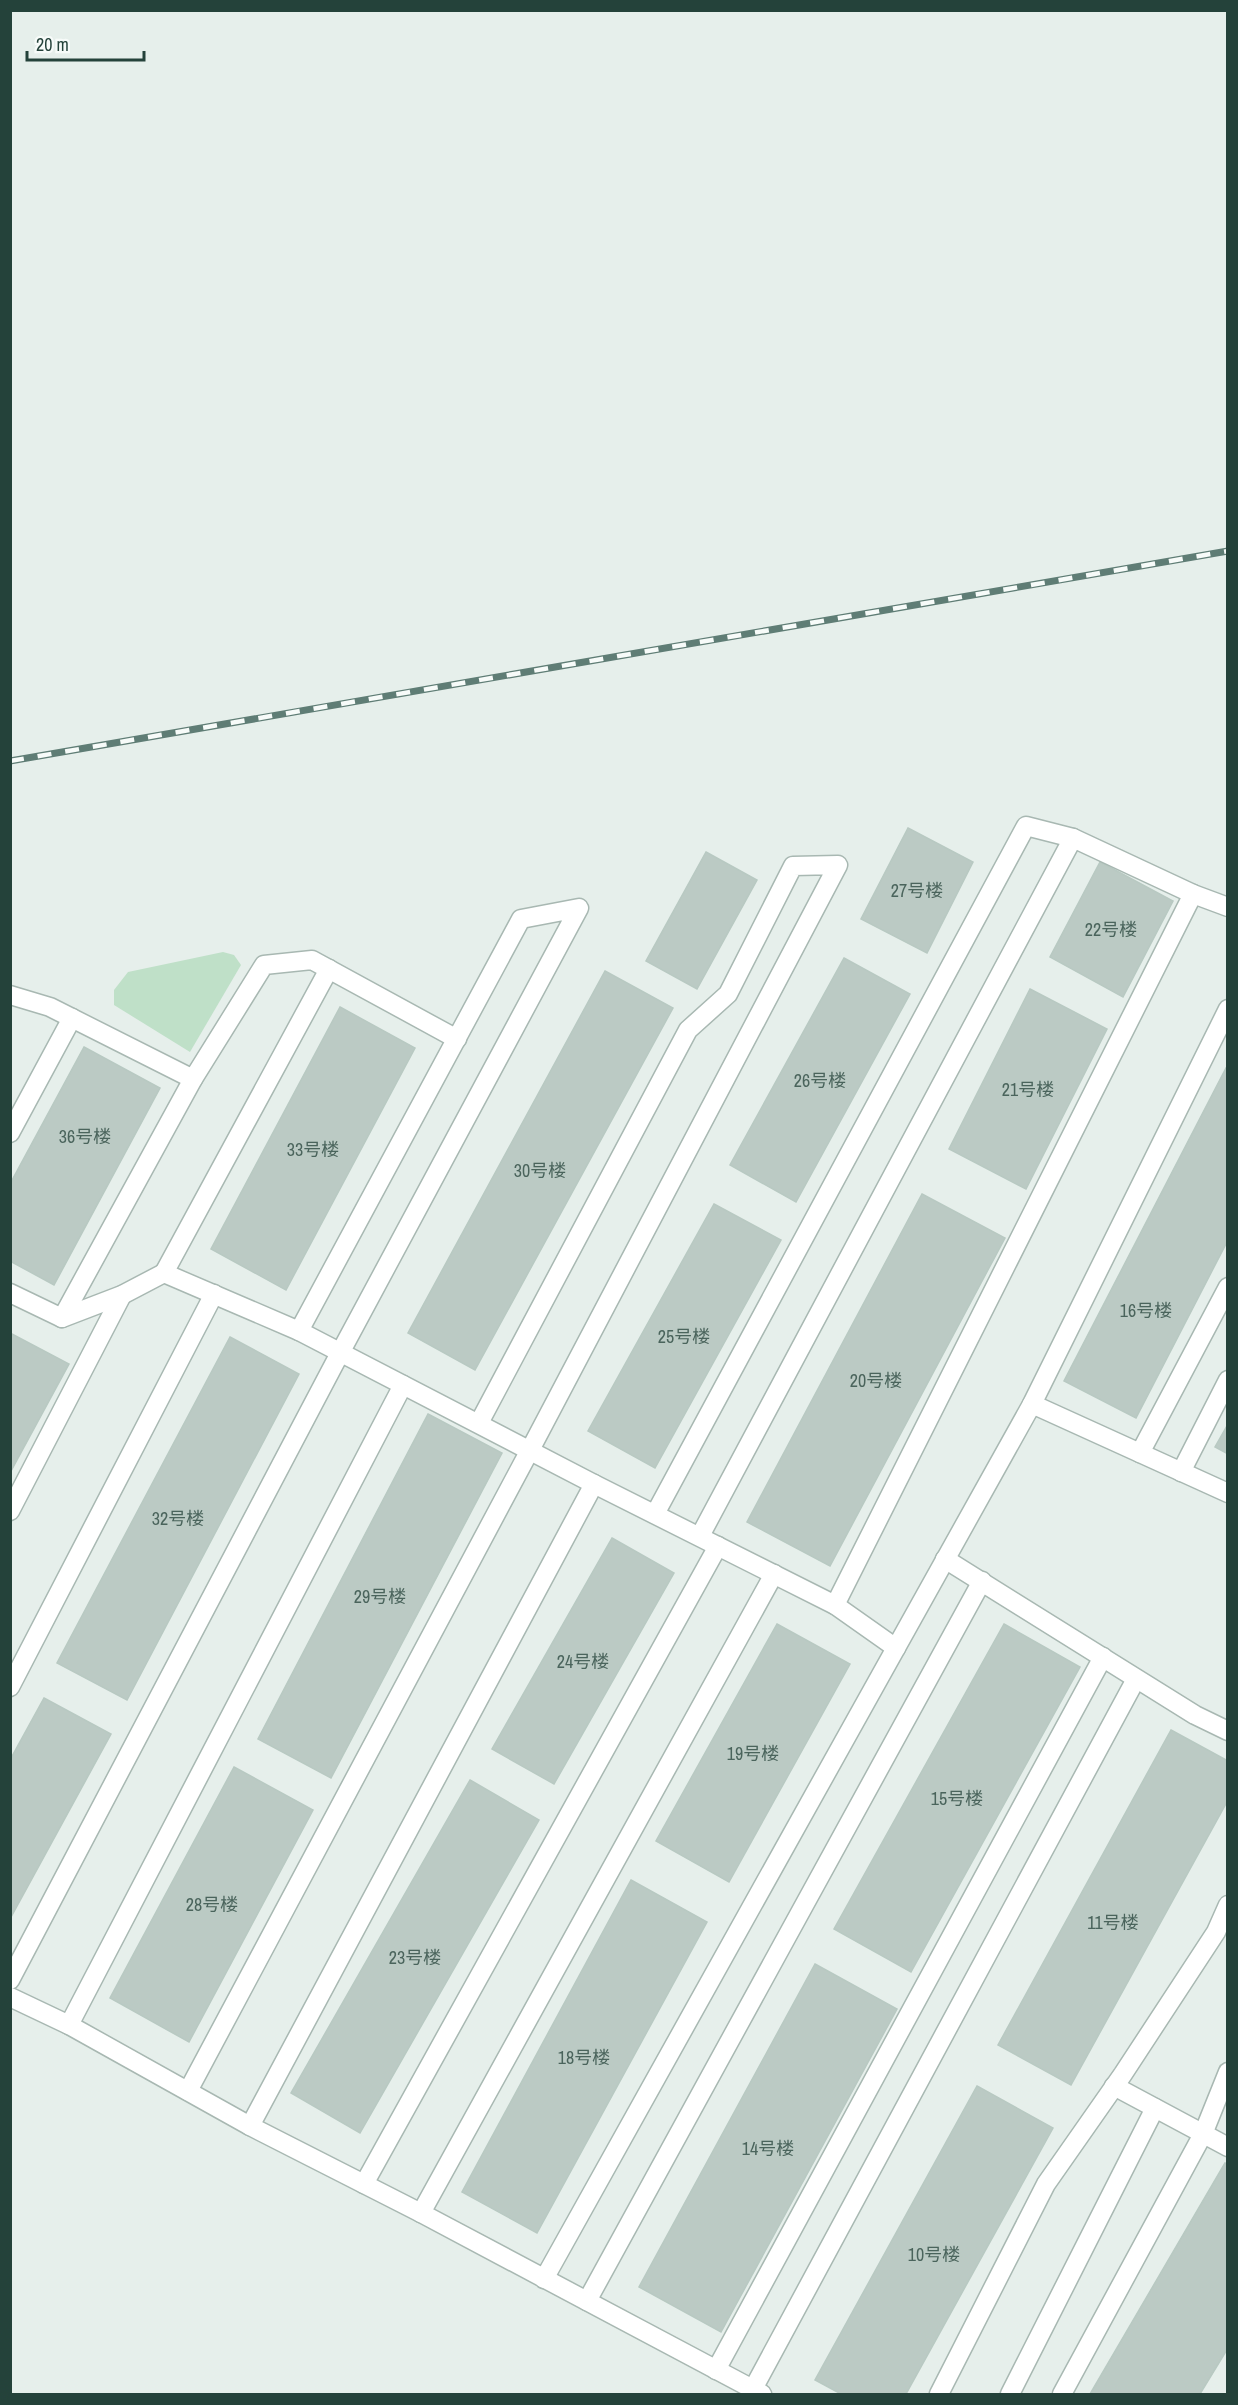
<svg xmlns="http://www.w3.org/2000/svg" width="1238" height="2405" viewBox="0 0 1238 2405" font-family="'Archivo Narrow','Noto Sans SC',sans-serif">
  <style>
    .green { fill: #bfe0c8 }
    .building { fill: #bbcac4; stroke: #b8c9c2; stroke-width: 1.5 }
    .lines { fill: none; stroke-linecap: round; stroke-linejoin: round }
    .minor-casing { stroke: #a8b8b2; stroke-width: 21 }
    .minor { stroke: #fff; stroke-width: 18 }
    .rail-casing { stroke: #5f7d75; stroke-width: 7 }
    .rail { stroke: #f7fbf9; stroke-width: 4.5; stroke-dasharray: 14; stroke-linecap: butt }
    .labels { text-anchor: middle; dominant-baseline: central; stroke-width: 4.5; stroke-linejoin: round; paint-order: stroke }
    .number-label { font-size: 18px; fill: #4a645c }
  </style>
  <rect width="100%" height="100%" fill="#e6efeb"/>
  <!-- green -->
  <path class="green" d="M223,952L234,955L241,965L190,1052L114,1005V990L128,972Z"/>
  <!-- building -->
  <g class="building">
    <path d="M908,828L973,862L927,953L861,919Z"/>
    <path d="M706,852L757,880L697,989L646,961Z"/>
    <path d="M1100,862L1173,901L1123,997L1050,957Z"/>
    <path d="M844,958L910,994L796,1202L730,1165Z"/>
    <path d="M605,971L673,1008L475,1370L408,1333Z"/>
    <path d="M1030,989L1107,1029L1026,1189L949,1149Z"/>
    <path d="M340,1007L415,1048L286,1290L211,1249Z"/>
    <path d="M84,1047L160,1088L54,1285L10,1261V1184Z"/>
    <path d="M1226,1068L1228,1069V1240L1136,1418L1064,1381Z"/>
    <path d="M922,1194L1005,1238L830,1566L747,1522Z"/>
    <path d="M714,1204L781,1240L655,1468L588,1431Z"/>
    <path d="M10,1333L69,1364L10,1473Z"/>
    <path d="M230,1337L299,1374L127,1700L57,1663Z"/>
    <path d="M428,1414L502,1453L331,1778L258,1739Z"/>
    <path d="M1228,1424V1454L1215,1447Z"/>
    <path d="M612,1538L674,1573L554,1784L492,1749Z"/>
    <path d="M777,1624L850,1664L729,1882L656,1841Z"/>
    <path d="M1004,1624L1080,1667L911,1972L834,1929Z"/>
    <path d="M44,1698L111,1734L10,1919V1760Z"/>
    <path d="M1171,1730L1228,1761V1800L1071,2085L998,2045Z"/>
    <path d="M234,1767L313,1810L189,2042L110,1998Z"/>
    <path d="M470,1780L539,1820L360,2133L291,2093Z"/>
    <path d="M631,1880L707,1922L537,2233L462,2192Z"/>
    <path d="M815,1964L897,2009L721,2332L639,2287Z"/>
    <path d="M977,2086L1053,2128L906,2394H841L815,2380Z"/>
    <path d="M1225,2163L1228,2164V2348L1200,2394H1090Z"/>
  </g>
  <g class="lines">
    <defs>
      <g id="minor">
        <path d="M10,995L50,1007L193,1079L264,965L312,960L457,1039"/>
        <path d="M10,1133L72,1018"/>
        <path d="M164,1273L329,969"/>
        <path d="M10,1293L62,1318L122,1295L164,1273L299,1331L594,1484L835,1605L896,1648"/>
        <path d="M62,1318L193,1079"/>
        <path d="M1032,1404L1228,1493"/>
        <path d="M1140,1453L1228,1287"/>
        <path d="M1181,1472L1228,1380"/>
        <path d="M10,1511L122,1295"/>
        <path d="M655,1514L1026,826L1073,838L1193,894L1228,907"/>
        <path d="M700,1536L1073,838"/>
        <path d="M945,1559L1195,1715L1228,1731"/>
        <path d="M835,1605L1193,894"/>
        <path d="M10,1687L214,1294"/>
        <path d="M10,1980L340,1353L579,908L521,919L299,1331"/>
        <path d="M10,1997L69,2025L250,2126L421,2213L762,2394"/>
        <path d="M69,2025L403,1385"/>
        <path d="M1114,2086L1228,2147"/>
        <path d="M188,2091L530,1450L838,865L793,866L728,994L688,1030L479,1423"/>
        <path d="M250,2126L594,1484"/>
        <path d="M364,2184L718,1546"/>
        <path d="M421,2213L774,1574"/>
        <path d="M544,2279L1032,1404L1228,1009"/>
        <path d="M587,2301L982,1581"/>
        <path d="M716,2370L1103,1657"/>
        <path d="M753,2389L1136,1679"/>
        <path d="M939,2394L1046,2184L1123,2074L1216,1932L1228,1905"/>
        <path d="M1010,2394L1155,2108"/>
        <path d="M1062,2394L1203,2134L1228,2072"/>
      </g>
    </defs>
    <!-- minor casing -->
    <use href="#minor" class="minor-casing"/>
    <!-- minor -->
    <use href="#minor" class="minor"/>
    <defs>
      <path id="rail" d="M10,761L1228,551"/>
    </defs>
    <!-- rail casing -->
    <use href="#rail" class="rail-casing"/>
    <!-- rail -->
    <use href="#rail" class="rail"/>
  </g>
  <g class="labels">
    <!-- number labels -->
    <g class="number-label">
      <text x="917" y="890">27号楼</text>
      <text x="1111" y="929">22号楼</text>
      <text x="820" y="1080">26号楼</text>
      <text x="1028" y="1089">21号楼</text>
      <text x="85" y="1136">36号楼</text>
      <text x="313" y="1149">33号楼</text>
      <text x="540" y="1170">30号楼</text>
      <text x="1146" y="1310">16号楼</text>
      <text x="684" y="1336">25号楼</text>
      <text x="876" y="1380">20号楼</text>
      <text x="178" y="1518">32号楼</text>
      <text x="380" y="1596">29号楼</text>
      <text x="583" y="1661">24号楼</text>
      <text x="753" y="1753">19号楼</text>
      <text x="957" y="1798">15号楼</text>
      <text x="212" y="1904">28号楼</text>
      <text x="1113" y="1922">11号楼</text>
      <text x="415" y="1957">23号楼</text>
      <text x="584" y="2057">18号楼</text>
      <text x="768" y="2148">14号楼</text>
      <text x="934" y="2254">10号楼</text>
    </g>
  </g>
  <!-- border -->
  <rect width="1238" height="2405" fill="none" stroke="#24423a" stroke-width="24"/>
  <!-- scale -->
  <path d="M27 51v9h117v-9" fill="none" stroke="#24423a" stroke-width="3"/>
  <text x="36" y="51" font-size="18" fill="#24423a" stroke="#f7fbf9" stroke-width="4.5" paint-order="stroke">20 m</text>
</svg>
